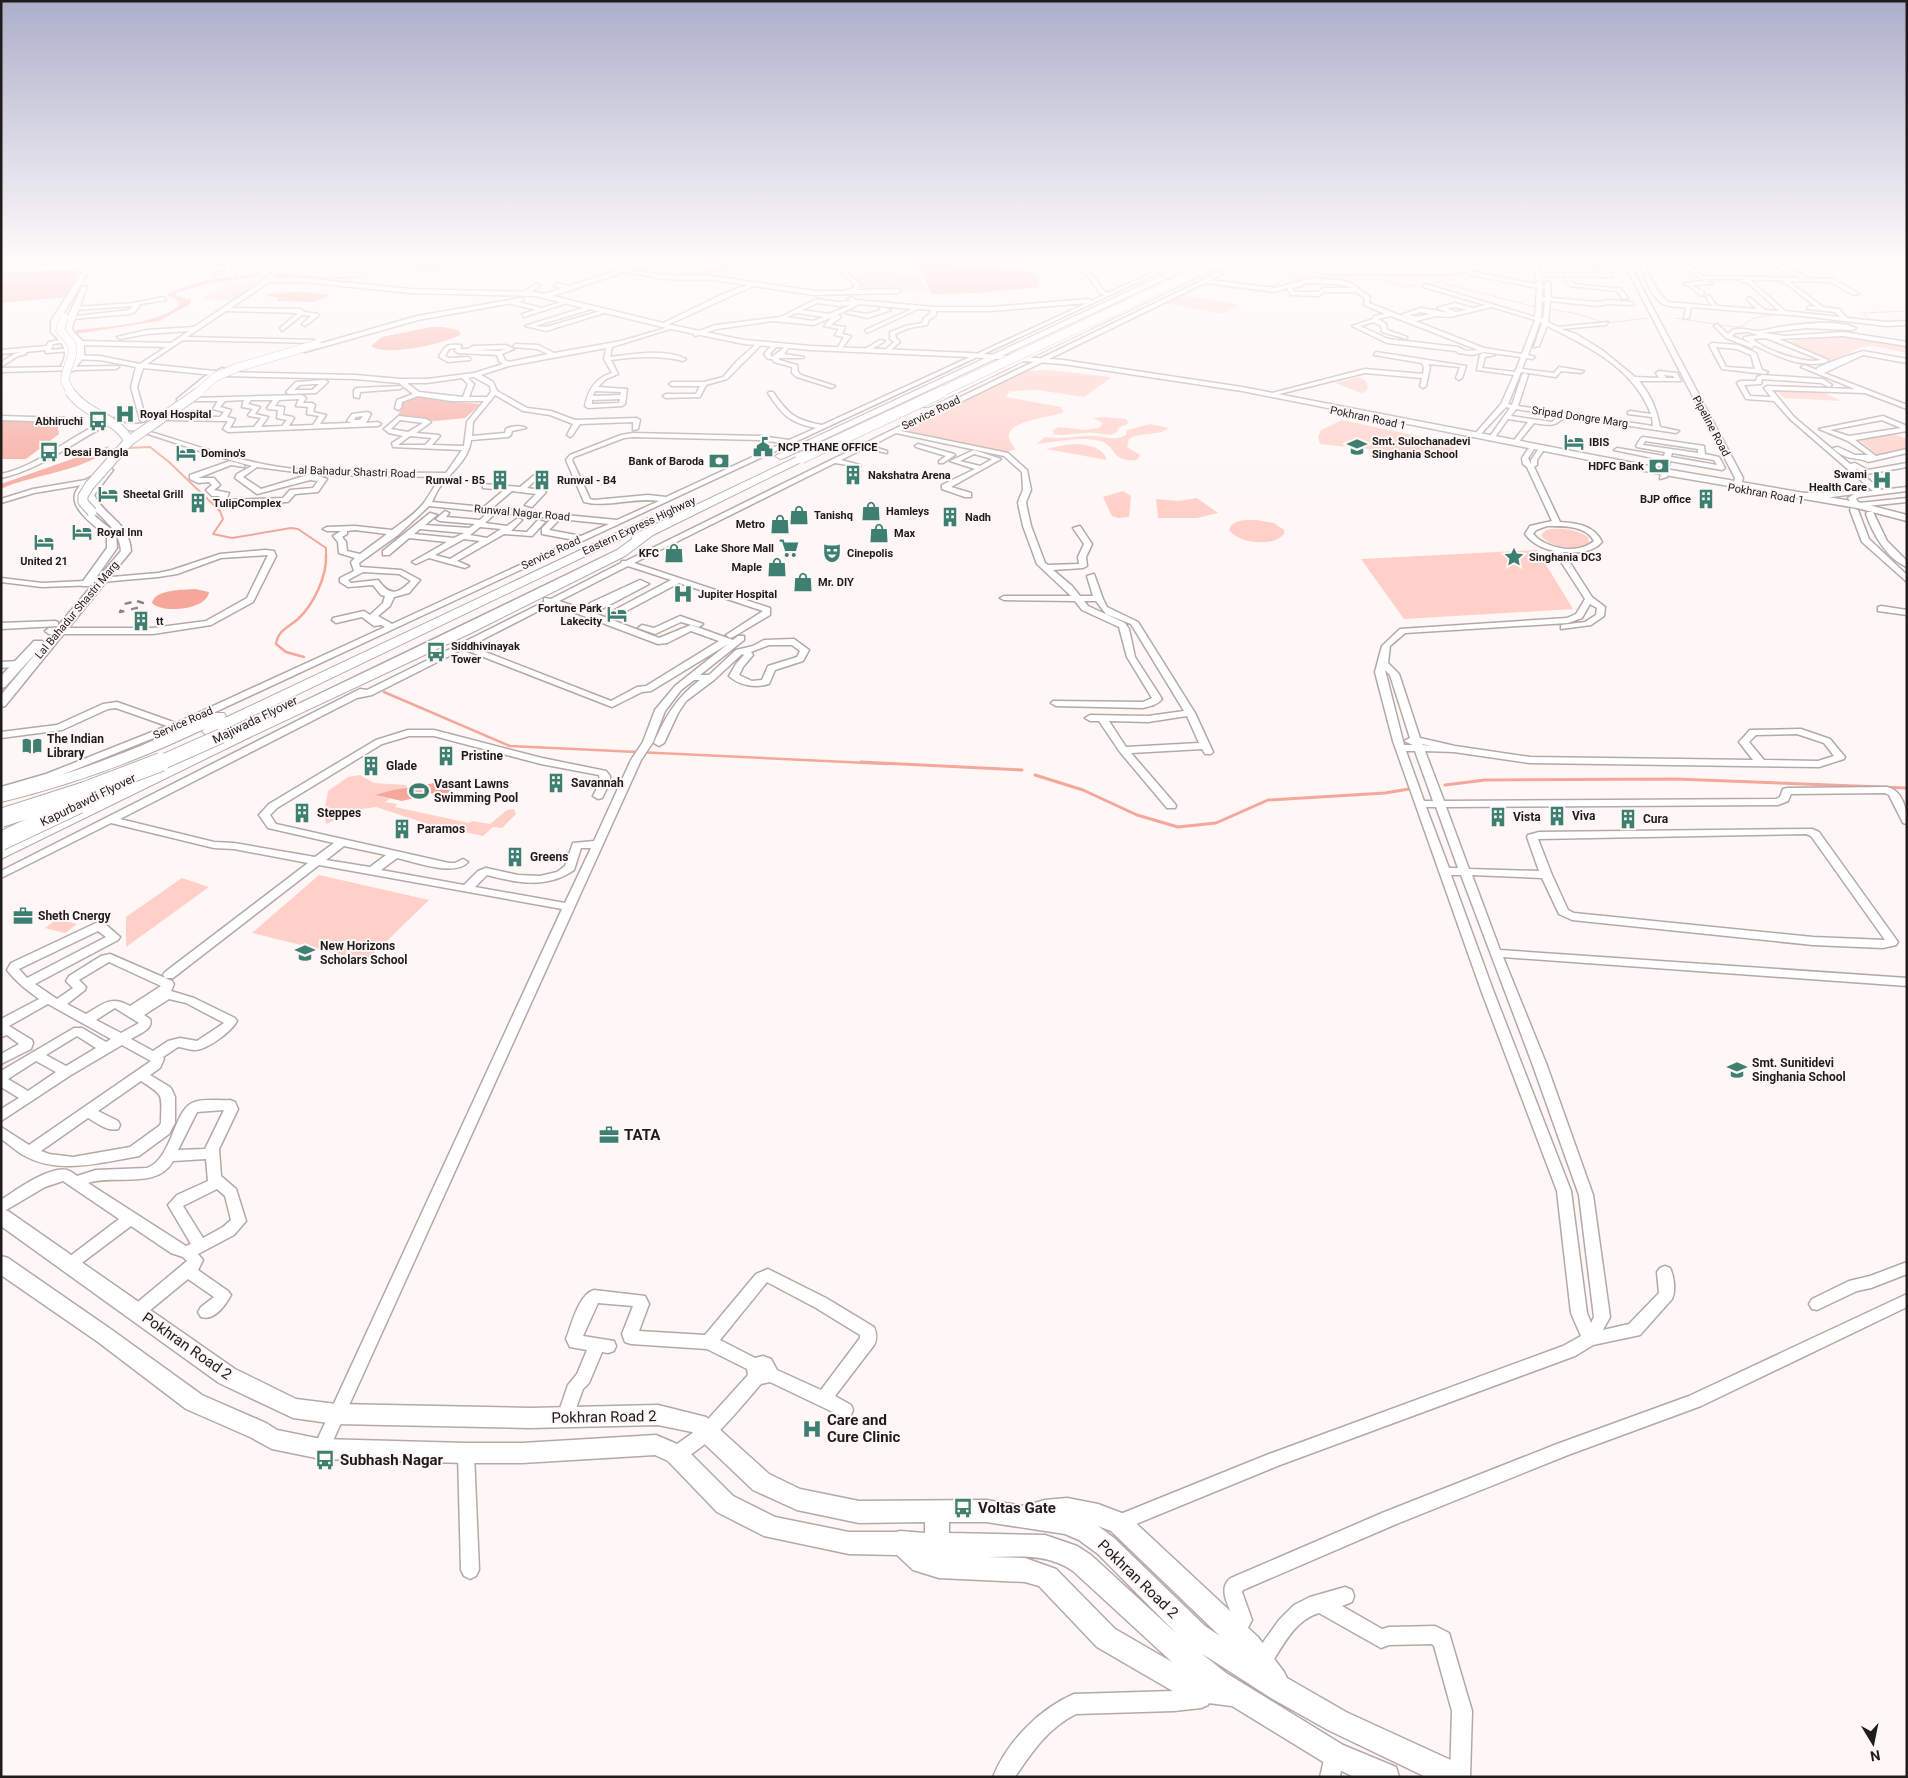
<svg xmlns="http://www.w3.org/2000/svg" width="1908" height="1778" viewBox="0 0 1908 1778" font-family="Roboto,sans-serif">
  <style>
    .green { fill: #ffcfc8 }
    .water { fill: #f6a79c }
    .lines { fill: none; stroke-linecap: round; stroke-linejoin: round }
    .stream-far3 { stroke: #f6a79c; stroke-width: 1 }
    .stream-far2 { stroke: #f6a79c; stroke-width: 2 }
    .stream-far1 { stroke: #f6a79c; stroke-width: 2.5 }
    .stream { stroke: #f6a79c; stroke-width: 3 }
    .minor-casing { stroke: #b4a9a7; stroke-width: 3 }
    .major-casing { stroke: #b4a9a7; stroke-width: 3 }
    .highway-casing { stroke: #b4a9a7; stroke-width: 2 }
    .minor { fill: #fff; fill-rule: evenodd }
    .major { fill: #fff; fill-rule: evenodd }
    .highway { fill: #fff; fill-rule: evenodd }
    .rail { stroke: #8b8585; stroke-width: 2.5; stroke-dasharray: 7 7; stroke-linecap: butt }
    .major-bridge-far1-casing { stroke: #b4a9a7; stroke-width: 9; stroke-linecap: butt }
    .major-bridge-casing { stroke: #b4a9a7; stroke-width: 11; stroke-linecap: butt }
    .highway-bridge-far3-casing { stroke: #b4a9a7; stroke-width: 10; stroke-linecap: butt }
    .highway-bridge-far2-casing { stroke: #b4a9a7; stroke-width: 12; stroke-linecap: butt }
    .highway-bridge-far1-casing { stroke: #b4a9a7; stroke-width: 16; stroke-linecap: butt }
    .highway-bridge-casing { stroke: #b4a9a7; stroke-width: 20; stroke-linecap: butt }
    .major-bridge-far1 { stroke: #fff; stroke-width: 8 }
    .major-bridge { stroke: #fff; stroke-width: 9 }
    .highway-bridge-far3 { stroke: #fff; stroke-width: 9 }
    .highway-bridge-far2 { stroke: #fff; stroke-width: 11 }
    .highway-bridge-far1 { stroke: #fff; stroke-width: 14 }
    .highway-bridge { stroke: #fff; stroke-width: 18 }
    .labels { text-anchor: middle; dominant-baseline: central; stroke-width: 4; stroke-linejoin: round; paint-order: stroke }
    .far-street-label { font-size: 11px; fill: #201c1c; stroke: #fef7f6 }
    .far-poi-label { font-size: 11px; font-weight: bold; fill: #201c1c; stroke: #fef7f6; text-anchor: start }
    .street-label { font-size: 12px; fill: #201c1c; stroke: #fef7f6 }
    .poi-label { font-size: 12px; font-weight: bold; fill: #201c1c; stroke: #fef7f6; text-anchor: start }
    .near-poi-label { font-size: 15px; font-weight: bold; fill: #201c1c; stroke: #fef7f6; text-anchor: start }
    .near-street-label { font-size: 15px; fill: #201c1c; stroke: #fef7f6 }
  </style>
  <rect width="100%" height="100%" fill="#fef7f6"/>
  <!-- green -->
  <g class="green">
    <path d="M1,263H84L1,268Z"/>
    <path d="M874,271L921,277L926,290H862L853,272Z"/>
    <path d="M260,280L232,300L203,299L211,292Z"/>
    <path d="M1182,295L1240,305L1223,314L1165,303Z"/>
    <path d="M1849,335L1907,346V353L1873,346L1862,347L1831,361L1791,345L1789,341Z"/>
    <path d="M1049,370L1112,377L1084,397L1037,390C1028,389 1021,392 1010,391L1006,397L1061,407L1064,412C1049,419 988,421 1016,449L1006,452L902,430L1010,377L1025,371Z"/>
    <path d="M1359,377L1366,381L1368,387L1366,392L1361,393L1335,383Z"/>
    <path d="M1774,388L1816,389L1842,401L1784,398Z"/>
    <path d="M1105,417L1126,419L1129,423L1118,428L1117,432C1109,437 1102,433 1093,433C1080,432 1066,437 1053,434L1054,433L1052,431L1058,427L1085,430L1099,428L1103,423L1093,418Z"/>
    <path d="M1342,420L1455,444L1452,458L1320,444L1318,437L1321,430Z"/>
    <path d="M1150,424L1169,428C1157,437 1142,431 1129,439L1127,447L1140,455L1137,460C1110,463 1117,445 1100,441C1080,436 1057,442 1037,444L1045,437C1061,440 1074,436 1090,436C1103,435 1114,442 1126,435L1127,430Z"/>
    <path d="M1894,434L1907,439V449L1879,456L1859,440Z"/>
    <path d="M1079,444C1091,446 1102,447 1107,460L1046,449L1065,445Z"/>
    <path d="M1123,491L1131,496L1129,517L1118,518L1112,516L1103,497Z"/>
    <path d="M1197,498L1218,513L1197,518H1158L1156,499L1178,501Z"/>
    <path d="M1256,520L1274,523L1284,530V534C1274,547 1239,544 1229,530C1232,519 1246,520 1256,520Z"/>
    <path d="M1552,529C1565,528 1577,530 1588,537L1589,543C1576,551 1549,548 1541,535L1546,530Z"/>
    <path d="M1537,550L1573,609L1404,619L1361,559Z"/>
    <path d="M360,775L374,783L406,785L407,787L376,795L390,799L385,802L397,804L395,807L469,823L472,821L490,824L507,810L514,809L516,814L502,828L493,827L483,836L428,824L376,807L347,811L337,819L326,824L324,813L328,791L348,777Z"/>
    <path d="M319,875L429,900L366,961L252,933Z"/>
    <path d="M182,878L209,887L126,947V917Z"/>
    <path d="M57,919L77,924L65,933L45,928Z"/>
  </g>
  <!-- water -->
  <g class="water">
    <path d="M442,263H451L434,268L343,279L276,276L277,273C295,273 313,277 331,277C367,277 406,271 442,263Z"/>
    <path d="M801,263H815L679,275H662L632,270L635,269L676,273Z"/>
    <path d="M919,263L987,265L999,269L1030,271L1038,276L1040,287L977,293L931,294Z"/>
    <path d="M71,269L77,271L79,273L65,297L1,303V272Z"/>
    <path d="M262,273L261,276L211,283L175,293L176,296L191,299L190,304L159,321L76,334V330C101,327 164,324 180,304L177,300L167,295C194,279 231,277 262,273Z"/>
    <path d="M293,292L317,293L329,295L315,302L277,301L278,298L267,296L266,294Z"/>
    <path d="M430,327H443L458,330L461,334C447,344 384,357 371,346L382,337Z"/>
    <path d="M418,397L442,401L481,404L465,418L435,421L398,416L404,400Z"/>
    <path d="M1,421L57,422L59,434L26,459H1Z"/>
    <path d="M109,446C94,470 29,475 1,489V484Z"/>
    <path d="M195,589L209,592C207,610 162,614 152,603C155,589 183,590 195,589Z"/>
    <path d="M435,783L454,785L448,793L413,794L418,797L402,801L375,795L393,790Z"/>
  </g>
  <g class="lines">
    <!-- stream-far3 -->
    <g class="stream-far3">
      <path d="M1243,284L1271,287L1289,277L1310,276L1381,280L1405,287L1438,282L1535,307"/>
      <path d="M1549,309L1573,313L1606,323L1647,318"/>
      <path d="M1675,318L1736,327L1743,326C1760,303 1843,321 1870,324L1874,323L1863,313L1907,311"/>
    </g>
    <!-- stream-far2 -->
    <g class="stream-far2">
      <path d="M126,448L150,447L169,462L220,511L223,519L213,534L232,538L291,528L298,529L326,548V557"/>
      <path d="M104,451L120,448"/>
    </g>
    <!-- stream-far1 -->
    <g class="stream-far1">
      <path d="M304,657L286,652L276,644C278,630 289,627 298,619C314,604 327,576 326,555"/>
      <path d="M384,692L510,746L888,764"/>
    </g>
    <!-- stream -->
    <g class="stream">
      <path d="M861,762L1022,770"/>
      <path d="M1035,775L1083,790L1137,815L1178,827L1216,823L1268,800L1385,793L1409,789"/>
      <path d="M1445,785L1485,780L1676,779L1907,788"/>
    </g>
    <defs>
      <g id="minor">
        <path d="M105,263H235L229,270L237,272L234,277L217,279L214,277L218,272L224,271L228,264H134L98,266L96,265ZM222,274H231L221,275Z"/>
        <path d="M270,263H292L274,267V269L277,271L270,281L231,308L301,309L304,312L318,314V316L305,326L302,324L311,316L302,315L282,331L280,328L298,313L226,311L187,337L314,340L316,343L183,340L147,364L224,372L355,375L401,379H427L474,373L503,364L499,361L497,355L458,353L455,351L456,348L449,349L445,356L449,358L468,357L470,358V360L448,362L439,357C445,345 447,344 461,345V349H468L473,346L506,345L514,349L502,354L505,360L509,362L548,354L537,349L513,347L515,344L538,345L554,353L621,341L673,326V328L612,347L610,357C633,354 666,348 686,359L683,361C659,355 635,357 611,360L618,374L606,379L598,387L627,389L625,404L622,406L588,408L585,406C588,390 595,378 612,373L604,359L606,348L509,366L481,375L493,382L497,391L527,408L551,411L575,420L637,418L640,420L638,429L633,430V422L580,424L572,436L570,437L567,435L573,424L550,415L523,411L495,395L473,422L472,436L505,433L506,429C510,426 522,425 526,428L512,431L511,435L508,437L471,440C469,460 450,473 439,488C436,493 434,498 432,502L484,507L504,490L483,488V484L520,487L538,472L542,474L527,488L542,490L546,492L532,507L525,505L536,494L512,491L492,508L617,520L659,501C634,497 608,508 584,502L566,460L570,455L621,435L633,433L760,436L789,440L816,428C790,423 782,415 768,393L769,392H773C788,414 795,420 822,425L1087,303L991,311H936V315L929,320L927,325L909,328L895,334L896,338L900,342L887,353L884,351L894,342L890,339V332L906,326L922,323L924,318L930,314L931,310L918,309L867,333L865,330L912,309L860,304L833,317L838,315L841,317L831,325L845,327L842,334L851,336L840,351L837,349L844,337L835,335L839,329L824,326L832,317L814,325L773,321L717,329L695,336L693,333L716,325L781,317L816,299L839,302L851,301L848,299L851,297L856,300L934,307H991L1089,299L1091,301L1104,295C1095,292 1093,279 1085,273C1077,268 1066,267 1058,263C1071,263 1086,266 1095,278C1100,284 1101,290 1108,293L1173,263H1179L196,721L54,778L1,793V787L46,774L167,726L116,708L108,709L62,730L1,738V732L57,725L103,704L117,702L176,723L385,627L381,625L374,626L362,617L336,623L332,620L333,618L364,611L370,615L383,603L385,596L381,595L373,585L348,587L340,582V578L354,571L351,562L355,558L339,553L338,542L333,536L341,531H327L323,529L327,527L355,526L392,530C403,522 415,514 423,504C430,495 434,485 442,477L320,475L318,476L327,479L318,492L295,494L288,502L224,504L217,499L220,496H212L206,490L212,485L209,482L198,483L190,479V475L230,461L244,465V467L231,465L198,478H214L220,485L214,490L229,493L226,500L283,498L290,490L313,488L318,481L310,480L257,494L235,478L237,474L252,466L209,454L142,432L147,431C191,444 234,460 279,467C334,475 391,472 446,473L462,450L393,447L392,443L403,436L389,433L384,429L399,416L426,419L431,422L416,433L439,435L440,436L432,445L464,446L467,422L484,401H451L418,396L402,402L401,408L398,410L395,408L397,400L413,394L399,383L355,379L224,376L143,368L137,387L146,420L143,422L140,420L131,387L136,367L100,360L70,359L67,357L70,355L100,356L140,364L166,347L80,345L77,343L80,341L171,343L189,331L147,334L120,339L117,337L147,330L194,327L266,279L272,272L269,270ZM817,303L839,306L851,305L829,314L802,310ZM797,313L824,317L813,321L786,317ZM506,349L499,351L474,350H475ZM474,377L490,386L491,392L487,397H469L474,384L468,378ZM462,378L468,384L463,397L419,392L407,383H427ZM595,391L621,392L620,395L593,396ZM620,399L619,403L592,404V400ZM400,420L423,423L408,432L391,429ZM410,436L432,438L425,445H398ZM633,437L760,440L783,443L666,497L648,495L594,500L590,499L572,460L574,457L624,438ZM257,467L311,474L261,489L243,477ZM429,506L488,512L480,520L446,517L449,513L445,511L436,519L440,521L475,524L469,528L425,525L437,515L430,513L383,551V555H389L409,538L447,542L412,562L416,564L429,558L465,568L469,566L457,561L504,534L532,536L545,522L538,520L527,532L511,531L522,520L518,518L507,526L485,523L496,513L552,518L542,528V534L574,540L392,624L378,616L390,606L394,597L409,593L420,580L401,570L360,567L359,563L398,535ZM560,519L609,524L581,536L549,530ZM480,527L501,529L487,538L470,535ZM420,529L464,533L454,538L414,534ZM355,530L387,534L360,554L347,551L346,542L342,537L347,534V531ZM464,539L480,541L450,559L435,555ZM363,572L399,574L411,581C397,595 390,596 378,580L351,583L348,580Z"/>
        <path d="M390,263H408V264L406,265Z"/>
        <path d="M846,263H853L844,269L860,284L857,290L898,289L901,291L898,293L814,295L753,286L663,327L661,324L723,294L747,285L712,280L662,279L617,270L619,269L662,275L712,276L814,291H843L854,288V284L839,269L841,265Z"/>
        <path d="M1238,263H1244L1210,280L1275,288L1308,279L1340,280L1351,283L1370,297L1369,303L1484,348L1522,354L1535,320L1492,307L1450,317L1436,316L1416,321L1401,315L1421,308L1450,313L1437,308L1455,303L1473,308L1486,305L1423,287L1425,284L1535,317L1537,288L1467,274L1465,271L1452,274H1330L1316,272L1308,269L1315,263H1321L1314,269L1330,270H1452L1494,263H1505L1468,271L1537,284L1534,263H1538L1540,273L1607,274L1595,271L1597,270L1610,271L1613,277L1541,276L1542,286H1545V281L1550,282L1551,298L1598,302L1608,300L1632,302L1634,305L1608,304L1598,306L1550,301L1548,322L1558,327L1608,322L1606,325L1561,329L1576,334L1602,350L1635,377L1659,378L1656,373L1659,371L1677,373L1681,381H1639C1651,395 1657,410 1660,427L1679,431L1676,433L1565,416C1555,428 1548,425 1534,423L1517,444L1515,445L1512,443L1528,422L1508,419L1493,440H1489L1488,439L1510,408L1506,407L1478,437H1474V435L1501,404L1514,375L1477,370L1480,355L1483,353L1495,355L1485,357L1482,368L1515,372L1521,357L1484,352L1472,355L1458,353L1456,351L1387,343L1352,326L1373,319L1374,316L1385,314L1364,305L1365,298L1356,292H1324L1319,296L1291,295L1287,288L1275,292L1205,283L901,431L1008,453L1027,470L1031,490L1026,502L1027,508L1031,526L1045,563L1048,565L1079,564L1078,557L1084,544L1073,528L1080,526L1092,544L1086,557L1087,566L1083,568L1053,570L1072,586L1080,596H1093L1087,576L1094,574L1103,599L1107,607L1138,622L1195,713L1213,752L1211,754H1205L1202,749L1131,753L1175,804L1176,806L1175,808H1167L1120,752L1099,721H1090L1085,718L1090,715L1148,716L1184,711L1131,624L1106,614L1096,601H1084L1088,606L1125,623L1129,629L1135,657L1162,699C1157,705 1151,706 1143,708L1056,706L1051,703L1053,701L1143,702L1152,698L1127,657L1119,627L1082,610L1075,601L1004,600L1000,598L1004,596H1071L1037,564L1023,526L1019,508L1018,502L1023,490L1022,472L1004,456L896,433L871,446L887,451V453L865,448L841,460L860,465V467L835,463L634,563L770,608V615L733,637L730,638L726,635L763,611L679,583L613,618H607V614L671,580L628,566L559,601L586,610L592,607L589,605L590,603L640,580L649,584L594,613L659,638L691,625L733,640L738,636H744V640L700,675H709L736,650L753,646L764,640L794,639L809,650L803,661L775,670L769,684C755,688 740,686 729,676L736,664L744,655L742,654L714,680L686,701L678,713L664,743L659,746L654,743C665,717 677,697 700,680H694L681,690L665,711L653,742L641,760L327,1454L321,1457L315,1454L313,1449L562,909L319,865L173,978H165L163,975L165,972L308,863L234,849L214,848L111,823L1,878V871L360,689L367,690L456,646L454,644L455,642L462,643L544,602V598L551,599L621,563L622,561H626L892,430ZM1308,283L1340,284L1352,288H1323L1318,292H1293L1292,289ZM1542,289H1545V298L1542,297ZM1542,301H1545L1543,319L1541,318ZM1455,307L1467,310L1456,312L1447,308ZM1421,312L1430,314L1416,317L1410,315ZM1391,316L1478,350L1466,351L1458,347L1388,339L1360,326L1374,322L1381,326L1382,332L1407,339V337L1387,330L1386,324L1378,319ZM1540,322L1542,323L1534,347L1539,346L1547,326C1589,347 1633,367 1651,414L1630,411L1628,412V414L1652,417L1653,426L1518,406L1528,375L1525,373L1522,375L1512,405L1508,404L1521,372L1556,377L1561,371L1581,373L1584,371L1559,367L1554,373L1522,369L1526,358L1532,359L1535,357L1528,355ZM1664,375L1673,376L1675,378H1666ZM1516,409L1559,416L1552,422L1511,416ZM552,604L658,644L667,643L691,631L719,641L646,686L637,687L611,701L470,646ZM728,644L675,686L655,710L643,742L631,760L594,841L573,843L565,866L557,872L540,876L518,875L486,868L478,871L464,885L381,870L397,858C415,862 455,877 468,862L463,859L455,863H449L276,824L270,815L277,808L382,744L409,736H434L541,764L599,775L600,782L593,796L598,799L602,798L610,782V776L606,771L542,758L434,730H408L376,740L269,804L259,815L268,828L334,843L315,857L234,843L214,842L120,819L357,698L372,695L463,649L612,707L642,692L651,691ZM769,645H792L800,651L797,657L768,666L762,680L752,681L739,675L743,667L753,655L751,652ZM1187,716L1199,743L1126,747L1109,721L1148,722ZM344,846L386,855L370,867L326,860ZM581,848H591L565,903L475,887L487,875C517,883 547,889 574,870Z"/>
        <path d="M1561,263H1591L1600,265L1598,266Z"/>
        <path d="M1624,263H1629L1743,478L1741,485L1734,483L1735,478Z"/>
        <path d="M1680,263H1776L1805,276V278L1833,279L1859,294L1854,295L1830,282L1788,281L1823,307L1839,309L1847,318L1886,322L1907,321V325L1886,326L1803,316L1691,307L1689,318L1684,319L1686,307C1680,307 1672,307 1666,305C1652,301 1645,277 1640,265ZM1645,267H1684L1705,281L1684,283L1702,296L1704,293L1692,285L1712,284L1707,279H1743L1739,281L1748,283L1779,311L1765,310L1749,297L1747,300L1757,309L1717,306L1709,295L1706,297L1712,306L1668,302L1658,292ZM1691,267H1776L1800,278L1703,276ZM1750,280H1786L1780,282L1787,284L1816,307L1809,306L1807,309L1835,312L1840,317L1785,311Z"/>
        <path d="M495,265L539,266L541,267L539,268L493,267Z"/>
        <path d="M1564,277H1568L1574,284L1621,289L1628,298L1623,299L1617,291L1570,286Z"/>
        <path d="M556,283L568,286L569,287L566,289L554,286Z"/>
        <path d="M535,284L540,285L528,294H524V292Z"/>
        <path d="M164,297L166,300L140,304L135,312L129,314L72,319L69,317L129,310L133,306L73,310L75,307L134,303Z"/>
        <path d="M510,300L542,308L564,301L567,303L524,317L522,314L536,310L508,303Z"/>
        <path d="M586,307L588,310L535,326L546,327L601,311L604,313L546,331L525,326Z"/>
        <path d="M882,307L891,310L867,318L846,313L849,311L867,314L881,310L879,309Z"/>
        <path d="M1717,324L1728,334C1735,325 1747,330 1757,331C1763,331 1772,328 1779,327C1798,324 1839,319 1856,328L1853,330L1806,328L1763,333L1785,336L1843,332L1907,342V346L1843,336L1779,339L1828,360L1827,362C1801,369 1777,356 1754,345L1752,348L1726,338L1714,326ZM1748,332L1758,335L1744,337V339L1752,344L1732,336L1735,333ZM1766,338L1821,360C1805,364 1764,350 1753,339Z"/>
        <path d="M65,339L67,342L53,344L51,350L69,348L71,351L46,353L45,350L26,352V354L18,356L1,367V362L14,354L21,352L1,354V350L46,346L49,342Z"/>
        <path d="M880,340L885,341L869,351H865V349Z"/>
        <path d="M1712,343L1738,345L1756,353L1762,370L1768,372L1765,374L1722,369L1709,345ZM1716,347L1737,349L1751,355L1755,369L1726,367Z"/>
        <path d="M756,344L761,345L727,379L706,385L700,397L666,398L663,396L666,394H696L700,386H672L669,384L672,382H704L723,377L737,361Z"/>
        <path d="M771,346L776,347L770,354L772,357L785,347H789L784,354L804,357L803,358H779V360L797,365L798,372L801,375L835,386L832,388L797,377L792,373V367L774,362L772,359H768L764,354Z"/>
        <path d="M1863,351L1907,359V363L1863,355L1824,373L1907,405V409L1865,393L1772,390L1794,417L1850,464L1855,463L1868,470L1907,463V467L1867,474L1855,468L1881,490L1907,487V491L1859,497L1856,499L1859,503L1907,498V502L1857,507H1854L1848,498L1854,494L1832,497H1801L1800,495L1804,493H1832L1859,489H1862V492L1873,491L1790,419L1774,401L1746,399L1737,383L1740,381H1756L1757,377L1762,375L1823,379L1832,385L1829,387L1821,383L1762,379L1761,384L1744,385L1750,396L1771,397L1764,388L1767,386L1855,389L1801,367L1804,365L1817,370V368C1832,361 1847,356 1863,351Z"/>
        <path d="M1376,352L1466,366L1462,378L1459,380L1456,378L1460,367L1428,364L1430,367L1426,386L1423,388L1420,386L1422,378L1365,373L1271,396L1268,394L1365,369L1423,374L1424,367L1422,363L1374,355Z"/>
        <path d="M118,366L119,367L116,369L1,372V368Z"/>
        <path d="M325,380L328,382L316,393L289,394L286,392L296,382ZM313,384H319L312,390H294L300,385Z"/>
        <path d="M402,386V388L400,389L360,392L359,398L354,397V390L357,388Z"/>
        <path d="M302,395L306,398L303,403H312L315,405L313,412L326,415L320,424L351,423L347,421L352,414L368,412L371,414L366,423L378,422L381,424L378,426L228,432L223,429L228,421L166,420L163,418L166,416L220,417L224,412L213,409L218,401H190L189,400L192,398ZM299,399L296,406L308,407L307,414L319,416L313,425L289,426L294,418L293,417L283,415L284,407L275,406L279,400ZM244,400L242,407L253,409L248,415L249,416L261,418L254,427L230,428L235,419L227,417L231,410L220,407L225,401ZM251,400H273L267,408L268,409L278,410L277,418L287,420L282,426L261,427L268,417L255,414L260,407L248,404ZM363,416L360,420H354L356,417Z"/>
        <path d="M1,416L65,418L68,420L65,422L1,420Z"/>
        <path d="M1883,416L1907,426V431L1855,440L1876,456L1907,449V453L1868,462C1857,456 1847,462 1833,448L1838,447L1855,455H1868L1848,441L1819,429ZM1882,420L1901,428L1849,436L1830,430Z"/>
        <path d="M114,418L117,420L116,421C77,438 44,469 1,478V474C43,465 74,431 114,418Z"/>
        <path d="M1643,437L1704,446L1705,454L1719,457L1725,468L1722,470L1670,461L1667,477L1660,479L1663,460L1614,450L1617,448L1664,456L1665,452L1637,447L1636,446L1641,438ZM1645,441L1698,449V453L1643,445ZM1672,453L1714,460L1717,465L1671,457Z"/>
        <path d="M918,444L954,454L955,455L943,463H939V461L946,456L916,447L915,446Z"/>
        <path d="M1531,445L1536,446L1528,458L1531,464V460L1540,447L1545,448L1537,460V465L1534,467L1560,522C1576,523 1594,525 1602,542C1592,553 1577,553 1563,552L1592,597L1605,607L1604,616L1591,625L1561,629V625L1585,622L1596,615L1597,608L1590,604L1582,618L1568,623L1405,633L1390,646L1388,663L1399,674L1420,738L1455,746L1530,757L1753,760L1739,742L1750,730L1801,729L1830,739L1845,757L1844,759L1819,767L1530,763L1454,752L1425,751L1444,801L1776,799L1780,797L1783,789L1787,788L1887,787C1903,791 1907,809 1907,824L1903,823L1889,795L1885,793L1791,794L1788,801L1778,805L1446,807L1469,869L1539,871L1527,837L1528,835L1539,832L1812,829L1819,832L1898,942L1896,945L1883,948L1813,945L1572,920L1559,914L1542,878L1472,875L1500,950L1907,978V986L1503,957L1546,1063L1593,1195L1610,1317L1603,1330L1629,1324L1659,1293L1657,1272L1660,1268L1665,1266L1670,1268C1674,1276 1676,1291 1672,1299L1640,1335L1593,1345L1575,1356L1280,1465L1119,1531L1113,1529L1110,1523L1113,1517L1269,1454L1563,1346L1581,1336L1571,1313L1557,1191L1481,990L1393,741L1375,672L1382,646L1400,629L1567,618L1576,614L1585,599L1554,551C1542,548 1533,544 1525,534L1530,526L1552,521L1527,467L1523,464L1522,458ZM1547,526C1562,526 1586,525 1594,541C1578,555 1546,549 1533,534L1536,530ZM1385,670L1390,675L1410,738L1404,741L1413,745H1404ZM1797,734L1824,743L1834,756L1818,761L1764,760L1749,742L1756,735ZM1422,744L1432,746L1423,745ZM1406,751H1415L1433,801H1424ZM1426,807H1436L1458,868H1449ZM1806,834L1811,836L1885,940L1813,937L1574,913L1568,910L1552,875L1538,839ZM1451,875H1461L1532,1063L1579,1195L1594,1317L1591,1323L1587,1313L1571,1191L1493,990Z"/>
        <path d="M974,450L1001,459L951,487L971,493V497H965L942,489V485L975,469L950,461ZM974,454L992,459L980,466L960,461Z"/>
        <path d="M97,478L101,480L100,482L34,493L1,503V499L33,489Z"/>
        <path d="M1851,508L1858,510L1869,539L1907,575V582L1862,542L1850,510Z"/>
        <path d="M1867,512H1873L1887,541L1907,561V567C1887,559 1873,534 1866,514Z"/>
        <path d="M265,550L274,551L276,556L253,602L211,625L153,634H49L45,631L49,628H153L206,621L247,598L268,555L221,558L177,574L158,577L101,582L97,585L42,587L1,582V578L42,583L85,581L89,579L158,573L172,570L220,554Z"/>
        <path d="M1881,606L1907,610V615L1878,611V607Z"/>
        <path d="M680,616L703,624L699,627L681,622L655,634L638,628L642,625L654,628Z"/>
        <path d="M55,621L58,622V626L1,629V623Z"/>
        <path d="M18,661L21,662V666L1,668V662Z"/>
        <path d="M96,923L105,924L120,937L118,940L35,984L57,999L73,988L66,981L69,976L101,956L110,954L172,981L174,984L171,991L194,998L235,1018L237,1021C232,1031 206,1051 194,1050C188,1050 183,1047 178,1047L163,1057L164,1059L160,1068L150,1075L170,1087L172,1090L175,1097V1123L169,1134L139,1156L134,1157C98,1163 58,1175 23,1155C16,1151 9,1144 1,1139V1127L29,1145L151,1061L122,1045L71,1075L1,1121V1109L19,1098L1,1087V1071L74,1028H82L106,1042L111,1039L48,1004L9,1026L32,1040L33,1043L31,1049L1,1064V1054L19,1044L7,1035L1,1037V1019L39,999C27,990 16,982 7,970L11,963ZM98,931L106,937L27,978L19,969ZM109,962L161,986L130,1006C111,995 103,1004 86,1014L67,1004L85,990L86,987L79,980ZM169,999L186,1003L224,1023L197,1041L180,1038L168,1041L153,1051L131,1039C139,1034 154,1029 150,1019L144,1015ZM115,1008L139,1023L121,1033L96,1020ZM77,1036L96,1048L66,1066L46,1055ZM36,1061L56,1072L28,1091L8,1079ZM141,1081C166,1097 161,1094 161,1123L159,1126L130,1147L73,1157L49,1154L41,1151L88,1118C97,1123 108,1132 118,1129L120,1125L118,1121L98,1111Z"/>
        <path d="M230,1100L235,1102L238,1109L219,1149L221,1176L236,1189L246,1221L234,1235L198,1254L203,1260L198,1270L228,1291L231,1295C225,1306 214,1321 201,1317L198,1312L201,1307L214,1297L188,1279L143,1316L138,1317L133,1316L130,1311L133,1306L187,1261L183,1257L171,1253L131,1226L75,1268L70,1270L65,1268L62,1264L65,1260L119,1219L63,1181L45,1187L1,1213V1200C16,1190 49,1166 67,1170C71,1171 74,1174 77,1176L96,1170L147,1168C172,1159 174,1111 192,1103C202,1098 219,1101 230,1100ZM224,1110L205,1149L178,1150L197,1112ZM206,1159L208,1181L177,1195L168,1205L191,1244L186,1246L88,1183C115,1174 157,1190 173,1161ZM217,1189L225,1196L231,1220L223,1227L203,1238L183,1206Z"/>
        <path d="M1907,1262V1274L1871,1288L1857,1291L1817,1310L1812,1309L1809,1304L1812,1299L1849,1281L1870,1276Z"/>
        <path d="M768,1269L826,1298L874,1327C877,1334 877,1339 874,1345L835,1396L851,1405L853,1410L851,1415L845,1417L839,1415L770,1382L761,1384C738,1410 709,1449 676,1462L670,1459L668,1454L670,1449L701,1427L748,1375L747,1369L707,1349L631,1344L625,1342L622,1334L633,1306L598,1303L583,1336L614,1341L616,1346L614,1351L608,1353L602,1352L589,1383L583,1389L571,1422L565,1424L559,1422L557,1417L568,1385L577,1374L587,1350L570,1347L566,1339C572,1324 578,1295 594,1290L645,1296L649,1304L639,1331L705,1335L756,1274ZM767,1282L816,1308L860,1335V1338L821,1390L777,1370L771,1359L763,1356L755,1358L720,1340Z"/>
        <path d="M1907,1294V1307L1701,1406L1568,1455L1394,1525L1243,1590L1242,1592L1252,1620L1242,1639L1235,1641L1228,1639L1226,1632L1233,1618C1229,1606 1217,1588 1231,1578L1382,1513L1557,1444L1689,1396Z"/>
        <path d="M466,1445L472,1448L474,1453L479,1570L476,1576L470,1579L464,1576L461,1570L458,1453L460,1448Z"/>
        <path d="M1345,1587L1352,1590L1354,1596L1352,1602L1342,1606L1382,1629L1389,1627L1435,1626L1449,1633L1472,1711L1470,1777H1450L1452,1711L1434,1646L1432,1644L1389,1645L1381,1648L1319,1613C1294,1620 1281,1649 1268,1669L1261,1672L1254,1669L1251,1662L1254,1655L1279,1620L1294,1605L1310,1597Z"/>
        <path d="M1201,1688L1208,1691L1211,1698L1208,1705L1201,1708L1174,1711L1076,1714C1048,1728 1032,1752 1015,1777H993C1007,1742 1039,1709 1074,1694L1174,1691Z"/>
        <path d="M1334,1744L1341,1747L1344,1754L1340,1777H1320L1327,1747Z"/>
      </g>
      <g id="major">
        <path d="M88,263H94L97,266L91,268L59,321V331C68,338 72,346 74,357L70,364L76,357V343L65,331L68,316L82,287L87,286L72,327L73,331L84,343V357L73,371H70L61,366C70,350 63,344 51,332V321L84,269L1,273V269Z"/>
        <path d="M640,263H650L553,296L671,325L744,340L811,346L970,353L1063,360L1242,387L1665,469L1857,502L1907,515V521L1857,508L1665,475L1242,391L1063,364L970,357L811,350L744,344L671,329L535,296L411,293L302,282H264L261,280L264,278H302L411,289L535,292L544,294Z"/>
        <path d="M1888,263H1907V267Z"/>
        <path d="M521,298L523,299V301L418,320L305,352L298,350L417,316Z"/>
        <path d="M222,368L229,370L210,381L183,403H177V399L204,377Z"/>
        <path d="M104,418C129,425 134,427 159,419L163,422C147,437 119,429 101,423L100,421Z"/>
        <path d="M108,467L113,470L94,495C106,518 129,522 131,551L5,706L1,707V695L42,646L5,687L1,688V676L34,641H42L44,643L42,645L121,551C119,524 95,517 84,495L93,483L84,494C82,510 104,523 116,533L117,548L90,586H82L81,584L107,548V536C94,525 63,505 79,487C82,483 86,479 91,477L96,480L105,468Z"/>
        <path d="M1,1209L8,1211L235,1369L296,1399L336,1404L530,1408L658,1405L706,1417L769,1474L800,1489L859,1501L986,1500L1024,1506L1045,1500L1067,1498L1098,1504L1127,1515L1258,1637L1284,1672L1287,1678L1346,1712L1466,1767L1469,1777H1426L1328,1730L1271,1698L1201,1653L1226,1673L1343,1745L1396,1767L1399,1777H1354L1325,1763L1232,1706L1192,1701L1183,1697L1097,1647L1039,1586L1025,1582L939,1578L913,1570L897,1555L849,1554L764,1536L717,1512L668,1461L655,1455L522,1463H466L321,1459L272,1449L250,1437L186,1409L98,1342L1,1275V1256L8,1258L112,1330L202,1395L266,1423L277,1430L321,1439L466,1443H522L656,1435L684,1447L733,1496L775,1517L849,1532H896L900,1531L925,1533V1522L859,1523L797,1510L753,1490L692,1432L658,1425L530,1428L336,1424L293,1418L219,1383L1,1226ZM949,1522H986L1065,1534L1079,1540L1098,1554L1177,1634L1091,1555L1077,1546L1045,1535L949,1533ZM1098,1526L1111,1531L1220,1636L1205,1626L1114,1538ZM987,1557C1019,1557 1047,1553 1073,1571L1172,1662L1115,1629L1056,1569L1025,1558Z"/>
      </g>
      <g id="highway">
        <path d="M1189,263H1200L784,458L780,459L775,456Z"/>
        <path d="M1218,263H1228L928,407H922L920,405Z"/>
        <path d="M801,455L805,456L806,458L805,460L653,535L625,556L471,633L248,738L1,859V847C206,747 412,651 617,550L632,539L633,535Z"/>
        <path d="M648,518L654,522L652,524L215,734H205L202,731L204,729C139,760 72,785 1,802V792C76,774 145,746 214,713H224L226,716L225,718Z"/>
      </g>
    </defs>
    <!-- minor casing -->
    <use href="#minor" class="minor-casing"/>
    <!-- major casing -->
    <use href="#major" class="major-casing"/>
    <!-- highway casing -->
    <use href="#highway" class="highway-casing"/>
    <!-- minor -->
    <use href="#minor" class="minor"/>
    <!-- major -->
    <use href="#major" class="major"/>
    <!-- highway -->
    <use href="#highway" class="highway"/>
    <!-- rail -->
    <path class="rail" d="M137,601L143,603L141,607L120,612L124,604Z"/>
    <defs>
      <g id="major-bridge-far1">
        <path d="M64,317L60,331C84,352 67,356 65,381L71,393"/>
        <path d="M197,393L215,377L239,367L317,344"/>
      </g>
      <g id="major-bridge">
        <path d="M70,392C87,415 116,417 129,441"/>
        <path d="M92,512L83,502V496L89,486L129,441L199,392"/>
      </g>
      <path id="highway-bridge-far3" d="M939,393L1215,263"/>
      <path id="highway-bridge-far2" d="M801,458L942,392"/>
      <path id="highway-bridge-far1" d="M158,764L221,736"/>
      <g id="highway-bridge">
        <path d="M1,818L85,791L161,762"/>
        <path d="M1,841L79,804"/>
      </g>
    </defs>
    <!-- major-bridge-far1 casing -->
    <use href="#major-bridge-far1" class="major-bridge-far1-casing"/>
    <!-- major-bridge casing -->
    <use href="#major-bridge" class="major-bridge-casing"/>
    <!-- highway-bridge-far3 casing -->
    <use href="#highway-bridge-far3" class="highway-bridge-far3-casing"/>
    <!-- highway-bridge-far2 casing -->
    <use href="#highway-bridge-far2" class="highway-bridge-far2-casing"/>
    <!-- highway-bridge-far1 casing -->
    <use href="#highway-bridge-far1" class="highway-bridge-far1-casing"/>
    <!-- highway-bridge casing -->
    <use href="#highway-bridge" class="highway-bridge-casing"/>
    <!-- major-bridge-far1 -->
    <use href="#major-bridge-far1" class="major-bridge-far1"/>
    <!-- major-bridge -->
    <use href="#major-bridge" class="major-bridge"/>
    <!-- highway-bridge-far3 -->
    <use href="#highway-bridge-far3" class="highway-bridge-far3"/>
    <!-- highway-bridge-far2 -->
    <use href="#highway-bridge-far2" class="highway-bridge-far2"/>
    <!-- highway-bridge-far1 -->
    <use href="#highway-bridge-far1" class="highway-bridge-far1"/>
    <!-- highway-bridge -->
    <use href="#highway-bridge" class="highway-bridge"/>
  </g>
  <!-- sky -->
  <linearGradient id="sky" x2="0" y2="1"><stop stop-color="#adafca"/><stop offset="0.51" stop-color="#fffbfb"/><stop offset="1" stop-color="#fffbfb" stop-opacity="0"/></linearGradient>
  <rect width="1908" height="512" fill="url(#sky)"/>
  <!-- icons -->
  <defs>
    <symbol id="hospital-bare" viewBox="-9 -9 18 18"><path d="M-5-5h3v3.5h4V-5h3V5h-3V1.5h-4V5h-3Z" fill="#3d8072" stroke="#fef7f6" stroke-width="2.5" paint-order="stroke"/></symbol>
    <symbol id="bus-bare" viewBox="-9 -9 18 18"><path d="M-5-6H5V4H4V6H2V4H-2V6H-4V4H-5ZM-3.5-4V0h7V-4ZM-3.5 1.2v1.5H-2V1.2ZM2 1.2v1.5H3.5V1.2Z" fill="#3d8072" stroke="#fef7f6" stroke-width="2.5" paint-order="stroke"/></symbol>
    <symbol id="hotel-bare" viewBox="-9 -9 18 18"><path d="M-6-4.5h1.5V1H6V5H4.5V3h-9V5H-6ZM-4 0a1.8 1.8 0 1 1 3.6 0ZM.5 0V-2.5h3Q6-2.5 6 0Z" fill="#3d8072" stroke="#fef7f6" stroke-width="2.5" paint-order="stroke"/></symbol>
    <symbol id="civic-bare" viewBox="-9 -9 18 18"><path d="M-.6-6.5H3V-4.5H.6V-3L4-1V1h2V6H-6V1h2V-1L-.6-3ZM-1.2 2.5V6h2.4V2.5Z" fill="#3d8072" stroke="#fef7f6" stroke-width="2.5" paint-order="stroke"/></symbol>
    <symbol id="school-bare" viewBox="-9 -9 18 18"><path d="M0-5L7-2L0 1L-7-2ZM-4 1L0 2.5L4 1V4Q0 6-4 4Z" fill="#3d8072" stroke="#fef7f6" stroke-width="2.5" paint-order="stroke"/></symbol>
    <symbol id="bank-bare" viewBox="-9 -9 18 18"><path d="M-6-4H6V4H-6ZM0-2.3a2.3 2.3 0 1 0 0 4.6a2.3 2.3 0 1 0 0-4.6Z" fill="#3d8072" stroke="#fef7f6" stroke-width="2.5" paint-order="stroke"/></symbol>
    <symbol id="building-bare" viewBox="-9 -9 18 18"><path d="M-4-6H4V6H1V3H-1V6H-4ZM-2.5-4.3h1.7v1.8h-1.7ZM.8-4.3h1.7v1.8H.8ZM-2.5-1h1.7V.8h-1.7ZM.8-1h1.7V.8H.8Z" fill="#3d8072" stroke="#fef7f6" stroke-width="2.5" paint-order="stroke"/></symbol>
    <symbol id="shop-bare" viewBox="-9 -9 18 18"><path d="M-5-2.5h2.3a2.7 3.5 0 0 1 5.4 0H5L5.5 6h-11ZM-1.5-2.5h3a1.5 2.3 0 0 0-3 0Z" fill="#3d8072" stroke="#fef7f6" stroke-width="2.5" paint-order="stroke"/></symbol>
    <symbol id="supermarket-bare" viewBox="-9 -9 18 18"><path d="M-6-5.5h2.5l.6 2H6L4.5 2H-2.5L-4.4-4H-6ZM-1.5 3.2a1.3 1.3 0 1 0 .1 0ZM3 3.2a1.3 1.3 0 1 0 .1 0Z" fill="#3d8072" stroke="#fef7f6" stroke-width="2.5" paint-order="stroke"/></symbol>
    <symbol id="theatre-bare" viewBox="-9 -9 18 18"><path d="M-5-5.5Q0-4 5-5.5V0Q5 5 0 6Q-5 5-5 0ZM-3.3-2.5H-1v1.5H-3.3ZM1-2.5H3.3v1.5H1ZM-2.8 1Q0 5.5 2.8 1Z" fill="#3d8072" stroke="#fef7f6" stroke-width="2.5" paint-order="stroke"/></symbol>
    <symbol id="sight-bare" viewBox="-9 -9 18 18"><path d="M0-6L1.8-2.2L6-1.7L2.9 1.2L3.7 5.4L0 3.3L-3.7 5.4L-2.9 1.2L-6-1.7L-1.8-2.2Z" fill="#3d8072" stroke="#fef7f6" stroke-width="2.5" paint-order="stroke"/></symbol>
    <symbol id="library-bare" viewBox="-9 -9 18 18"><path d="M-6-4Q-3-5.5-.7-3.5V5Q-3 3-6 4ZM6-4Q3-5.5 .7-3.5V5Q3 3 6 4Z" fill="#3d8072" stroke="#fef7f6" stroke-width="2.5" paint-order="stroke"/></symbol>
    <symbol id="stadium-bare" viewBox="-9 -9 18 18"><path d="M0-5a6.5 5 0 1 0 0 10a6.5 5 0 1 0 0-10ZM-3.5-1.8h7v3.6h-7Z" fill="#3d8072" stroke="#fef7f6" stroke-width="2.5" paint-order="stroke"/></symbol>
    <symbol id="office-bare" viewBox="-9 -9 18 18"><path d="M-6-3h4V-5.5h4V-3h4V5H-6ZM-1-4.5V-3h2v-1.5ZM-6 0V1H6V0Z" fill="#3d8072" stroke="#fef7f6" stroke-width="2.5" paint-order="stroke"/></symbol>
  </defs>
  <g fill-rule="evenodd">
    <use href="#hospital-bare" x="111" y="400" width="28" height="28"/>
    <use href="#bus-bare" x="84" y="407" width="28" height="28"/>
    <use href="#hotel-bare" x="1560" y="428" width="28" height="28"/>
    <use href="#civic-bare" x="749" y="433" width="28" height="28"/>
    <use href="#school-bare" x="1343" y="433" width="28" height="28"/>
    <use href="#bus-bare" x="35" y="438" width="28" height="28"/>
    <use href="#hotel-bare" x="172" y="439" width="28" height="28"/>
    <use href="#bank-bare" x="705" y="447" width="28" height="28"/>
    <use href="#bank-bare" x="1645" y="452" width="28" height="28"/>
    <use href="#building-bare" x="839" y="461" width="28" height="28"/>
    <use href="#building-bare" x="486" y="466" width="28" height="28"/>
    <use href="#building-bare" x="528" y="466" width="28" height="28"/>
    <use href="#hospital-bare" x="1868" y="466" width="28" height="28"/>
    <use href="#hotel-bare" x="94" y="480" width="28" height="28"/>
    <use href="#building-bare" x="1692" y="485" width="28" height="28"/>
    <use href="#building-bare" x="184" y="489" width="28" height="28"/>
    <use href="#shop-bare" x="857" y="497" width="28" height="28"/>
    <use href="#shop-bare" x="785" y="501" width="28" height="28"/>
    <use href="#building-bare" x="936" y="503" width="28" height="28"/>
    <use href="#shop-bare" x="766" y="510" width="28" height="28"/>
    <use href="#hotel-bare" x="68" y="518" width="28" height="28"/>
    <use href="#shop-bare" x="865" y="519" width="28" height="28"/>
    <use href="#hotel-bare" x="30" y="528" width="28" height="28"/>
    <use href="#supermarket-bare" x="775" y="534" width="28" height="28"/>
    <use href="#shop-bare" x="660" y="539" width="28" height="28"/>
    <use href="#theatre-bare" x="818" y="539" width="28" height="28"/>
    <use href="#sight-bare" x="1500" y="543" width="28" height="28"/>
    <use href="#shop-bare" x="763" y="553" width="28" height="28"/>
    <use href="#shop-bare" x="789" y="568" width="28" height="28"/>
    <use href="#hospital-bare" x="669" y="580" width="28" height="28"/>
    <use href="#hotel-bare" x="603" y="600" width="28" height="28"/>
    <use href="#building-bare" x="127" y="607" width="28" height="28"/>
    <use href="#bus-bare" x="422" y="638" width="28" height="28"/>
    <use href="#library-bare" x="18" y="732" width="28" height="28"/>
    <use href="#building-bare" x="432" y="742" width="28" height="28"/>
    <use href="#building-bare" x="357" y="752" width="28" height="28"/>
    <use href="#building-bare" x="542" y="769" width="28" height="28"/>
    <use href="#stadium-bare" x="405" y="777" width="28" height="28"/>
    <use href="#building-bare" x="288" y="799" width="28" height="28"/>
    <use href="#building-bare" x="1543" y="802" width="28" height="28"/>
    <use href="#building-bare" x="1484" y="803" width="28" height="28"/>
    <use href="#building-bare" x="1614" y="805" width="28" height="28"/>
    <use href="#building-bare" x="388" y="815" width="28" height="28"/>
    <use href="#building-bare" x="501" y="843" width="28" height="28"/>
    <use href="#office-bare" x="9" y="902" width="28" height="28"/>
    <use href="#school-bare" x="291" y="939" width="28" height="28"/>
    <use href="#school-bare" x="1723" y="1056" width="28" height="28"/>
    <use href="#office-bare" x="595" y="1121" width="28" height="28"/>
    <use href="#hospital-bare" x="798" y="1415" width="28" height="28"/>
    <use href="#bus-bare" x="311" y="1446" width="28" height="28"/>
    <use href="#bus-bare" x="949" y="1494" width="28" height="28"/>
  </g>
  <g class="labels">
    <!-- far-street labels -->
    <g class="far-street-label">
      <text transform="translate(931 413) rotate(-26)">Service Road</text>
      <text transform="translate(1580 417) rotate(8)">Sripad Dongre Marg</text>
      <text transform="translate(1368 418) rotate(12)">Pokhran Road 1</text>
      <text transform="translate(1711 426) rotate(62)">Pipeline Road</text>
      <text transform="translate(354 472) rotate(2)">Lal Bahadur Shastri Road</text>
      <text transform="translate(1766 494) rotate(10)">Pokhran Road 1</text>
      <text transform="translate(522 513) rotate(5)">Runwal Nagar Road</text>
      <text transform="translate(639 526) rotate(-25)">Eastern Express Highway</text>
      <text transform="translate(551 553) rotate(-25)">Service Road</text>
      <text transform="translate(77 610) rotate(-50)">Lal Bahadur Shastri Marg</text>
      <text transform="translate(183 723) rotate(-24)">Service Road</text>
    </g>
    <!-- far-poi labels -->
    <g class="far-poi-label">
      <text x="140" y="414">Royal Hospital</text>
      <text x="83" y="421" text-anchor="end">Abhiruchi</text>
      <text x="1372" y="441">Smt. Sulochanadevi<tspan x="1372" dy="13">Singhania School</tspan></text>
      <text x="1589" y="442">IBIS</text>
      <text x="778" y="447">NCP THANE OFFICE</text>
      <text x="64" y="452">Desai Bangla</text>
      <text x="201" y="453">Domino's</text>
      <text x="704" y="461" text-anchor="end">Bank of Baroda</text>
      <text x="1644" y="466" text-anchor="end">HDFC Bank</text>
      <text x="1867" y="474" text-anchor="end">Swami<tspan x="1867" dy="13">Health Care</tspan></text>
      <text x="868" y="475">Nakshatra Arena</text>
      <text x="485" y="480" text-anchor="end">Runwal - B5</text>
      <text x="557" y="480">Runwal - B4</text>
      <text x="123" y="494">Sheetal Grill</text>
      <text x="1691" y="499" text-anchor="end">BJP office</text>
      <text x="213" y="503">TulipComplex</text>
      <text x="886" y="511">Hamleys</text>
      <text x="814" y="515">Tanishq</text>
      <text x="965" y="517">Nadh</text>
      <text x="765" y="524" text-anchor="end">Metro</text>
      <text x="97" y="532">Royal Inn</text>
      <text x="894" y="533">Max</text>
      <text x="774" y="548" text-anchor="end">Lake Shore Mall</text>
      <text x="659" y="553" text-anchor="end">KFC</text>
      <text x="847" y="553">Cinepolis</text>
      <text x="1529" y="557">Singhania DC3</text>
      <text x="44" y="561" text-anchor="middle">United 21</text>
      <text x="762" y="567" text-anchor="end">Maple</text>
      <text x="818" y="582">Mr. DIY</text>
      <text x="698" y="594">Jupiter Hospital</text>
      <text x="602" y="608" text-anchor="end">Fortune Park<tspan x="602" dy="13">Lakecity</tspan></text>
      <text x="156" y="621">tt</text>
      <text x="451" y="646">Siddhivinayak<tspan x="451" dy="13">Tower</tspan></text>
    </g>
    <!-- street labels -->
    <g class="street-label">
      <text transform="translate(255 720) rotate(-26)">Majiwada Flyover</text>
      <text transform="translate(88 800) rotate(-26)">Kapurbawdi Flyover</text>
    </g>
    <!-- poi labels -->
    <g class="poi-label">
      <text x="47" y="739">The Indian<tspan x="47" dy="14">Library</tspan></text>
      <text x="461" y="756">Pristine</text>
      <text x="386" y="766">Glade</text>
      <text x="571" y="783">Savannah</text>
      <text x="434" y="784">Vasant Lawns<tspan x="434" dy="14">Swimming Pool</tspan></text>
      <text x="317" y="813">Steppes</text>
      <text x="1572" y="816">Viva</text>
      <text x="1513" y="817">Vista</text>
      <text x="1643" y="819">Cura</text>
      <text x="417" y="829">Paramos</text>
      <text x="530" y="857">Greens</text>
      <text x="38" y="916">Sheth Cnergy</text>
      <text x="320" y="946">New Horizons<tspan x="320" dy="14">Scholars School</tspan></text>
      <text x="1752" y="1063">Smt. Sunitidevi<tspan x="1752" dy="14">Singhania School</tspan></text>
    </g>
    <!-- near-poi labels -->
    <g class="near-poi-label">
      <text x="624" y="1135">TATA</text>
      <text x="827" y="1420">Care and<tspan x="827" dy="17">Cure Clinic</tspan></text>
      <text x="340" y="1460">Subhash Nagar</text>
      <text x="978" y="1508">Voltas Gate</text>
    </g>
    <!-- near-street labels -->
    <g class="near-street-label">
      <text transform="translate(187 1346) rotate(35)">Pokhran Road 2</text>
      <text transform="translate(604 1417) rotate(-1)">Pokhran Road 2</text>
      <text transform="translate(1138 1579) rotate(44)">Pokhran Road 2</text>
    </g>
  </g>
  <!-- border -->
  <rect width="1908" height="1778" fill="none" stroke="#201c1c" stroke-width="5"/>
  <!-- north arrow -->
  <g transform="translate(1873 1743) rotate(170)" stroke="#fef7f6" stroke-width="4" paint-order="stroke">
  <path d="M0-4L9 19L0 12L-9 19Z" fill="#201c1c"/>
  <text y="-8" font-size="14" font-weight="bold" text-anchor="middle" fill="#201c1c">N</text>
  </g>
</svg>
